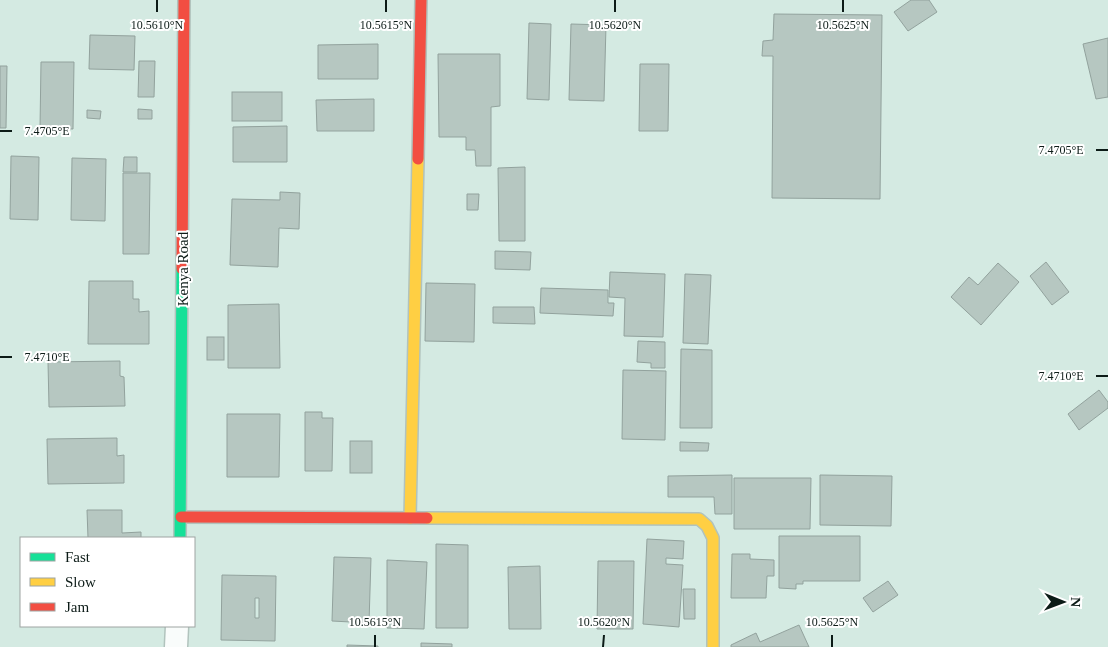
<svg xmlns="http://www.w3.org/2000/svg" width="1108" height="647" viewBox="0 0 1108 647" font-family="Georgia,serif">
  <style>
    .building { fill: #b6c7c1; stroke: #92a29d; fill-rule: evenodd }
    .lines { fill: none; stroke-linecap: round; stroke-linejoin: round }
    .street-casing { stroke: #b1c3bd; stroke-width: 25 }
    .fast-casing { stroke: #b1c3bd; stroke-width: 14 }
    .slow-casing { stroke: #b1c3bd; stroke-width: 14 }
    .jam-casing { stroke: #b1c3bd; stroke-width: 14 }
    .street { stroke: #f9fcfb; stroke-width: 22 }
    .fast { stroke: #16e098; stroke-width: 11 }
    .slow { stroke: #ffcf43; stroke-width: 11 }
    .jam { stroke: #f24e42; stroke-width: 11 }
    .ticks { fill: none; stroke: #0c1b17; stroke-width: 2 }
    .labels { text-anchor: middle; dominant-baseline: central; stroke-width: 4; stroke-linejoin: round; paint-order: stroke }
    .street-label { font-size: 15px; fill: #0c1b17; stroke: #fff }
    .ticks-label { font-size: 12px; text-anchor: middle; fill: #0c1b17; stroke: #fff; stroke-width: 4; stroke-linejoin: round; paint-order: stroke }
  </style>
  <rect width="100%" height="100%" fill="#d4eae2"/>
  <!-- building -->
  <g class="building">
    <path d="M911,0H929L937,12L908,31L894,12Z"/>
    <path d="M774,14L882,15L880,199L772,198L773,56H762L763,41L773,40Z"/>
    <path d="M529,23L551,24L549,100L527,99Z"/>
    <path d="M571,24L606,25L604,101L569,100Z"/>
    <path d="M90,35L135,36L134,70L89,69Z"/>
    <path d="M1108,38V97L1096,99L1083,44Z"/>
    <path d="M378,44V79H318V45Z"/>
    <path d="M438,54H500V106L491,107V166H476L475,150H466V137H439Z"/>
    <path d="M139,61H155L154,97H138Z"/>
    <path d="M41,62H74L73,129L40,128Z"/>
    <path d="M640,64H669L668,131H639Z"/>
    <path d="M0,66H7L6,128H0Z"/>
    <rect x="232" y="92" width="50" height="29"/>
    <path d="M374,99V131H317L316,100Z"/>
    <path d="M138,109L152,110V119H138Z"/>
    <path d="M87,110L101,111L100,119L87,118Z"/>
    <path d="M287,126V162H233V127Z"/>
    <path d="M11,156L39,157L38,220L10,219Z"/>
    <path d="M124,157H137V172H123Z"/>
    <path d="M72,158L106,159L105,221L71,220Z"/>
    <path d="M525,167V241H499L498,168Z"/>
    <path d="M123,173H150L149,254H123Z"/>
    <path d="M280,192L300,193L299,229L279,228L278,267L230,265L232,199L280,200Z"/>
    <path d="M467,194H479L478,210H467Z"/>
    <path d="M495,251L531,252L530,270L495,269Z"/>
    <path d="M1046,262L1069,292L1052,305L1030,276Z"/>
    <path d="M998,263L1019,282L981,325L951,297L969,277L978,285Z"/>
    <path d="M610,272L665,274L663,337L624,336L625,298L609,297Z"/>
    <path d="M685,274L711,275L708,344L683,343Z"/>
    <path d="M89,281H133V299H139V312L149,311V344H88Z"/>
    <path d="M426,283L475,284L474,342L425,341Z"/>
    <path d="M541,288L608,290V303H614L613,316L540,313Z"/>
    <path d="M279,304L280,368H228V305Z"/>
    <path d="M493,307H534L535,324L493,323Z"/>
    <rect x="207" y="337" width="17" height="23"/>
    <path d="M638,341L665,342V368H651V363L637,362Z"/>
    <path d="M681,349L712,350V428H680Z"/>
    <path d="M120,361V376L124,377L125,406L49,407L48,362Z"/>
    <path d="M623,370L666,371L665,440L622,439Z"/>
    <path d="M1099,390L1108,402V408L1079,430L1068,414Z"/>
    <path d="M305,412H322V418H333L332,471H305Z"/>
    <path d="M227,414H280L279,477H227Z"/>
    <path d="M117,438V456L124,455V483L48,484L47,439Z"/>
    <rect x="350" y="441" width="22" height="32"/>
    <path d="M680,442L709,443L708,451H680Z"/>
    <path d="M732,475V514H715L714,497H668V476Z"/>
    <path d="M820,475L892,476L891,526L820,525Z"/>
    <path d="M734,478H811L810,529H734Z"/>
    <path d="M87,510H122V533L141,532V538H88Z"/>
    <path d="M779,536H860V581H803V584H796V589L779,588Z"/>
    <path d="M647,539L684,541L683,559L666,558V564L683,565L679,627L643,624Z"/>
    <path d="M436,544L468,545V628H436Z"/>
    <path d="M732,554H750V559L774,560V576H767L766,598H731Z"/>
    <path d="M334,557L371,558L369,623L332,621Z"/>
    <path d="M387,560L427,562L424,629L387,628Z"/>
    <path d="M598,561H634L633,629H597Z"/>
    <path d="M540,566L541,629H509L508,567Z"/>
    <path d="M222,575L276,576L275,641L221,640ZM255,598H259V618H255Z"/>
    <path d="M888,581L898,595L873,612L863,598Z"/>
    <path d="M683,589H695V619H684Z"/>
    <path d="M799,625L809,647H731V645L756,633L760,642Z"/>
    <path d="M421,643L452,644V647H421Z"/>
    <path d="M347,645L378,646V647H347Z"/>
  </g>
  <g class="lines">
    <defs>
      <path id="street" d="M176,647L177,626"/>
      <path id="fast" d="M180,538L182,269"/>
      <g id="slow">
        <path d="M410,518L418,159"/>
        <path d="M427,518L699,519L707,526L713,538V647"/>
      </g>
      <g id="jam">
        <path d="M418,159L421,0"/>
        <path d="M182,269L184,0"/>
        <path d="M181,517L427,518"/>
      </g>
    </defs>
    <!-- street casing -->
    <use href="#street" class="street-casing"/>
    <!-- fast casing -->
    <use href="#fast" class="fast-casing"/>
    <!-- slow casing -->
    <use href="#slow" class="slow-casing"/>
    <!-- jam casing -->
    <use href="#jam" class="jam-casing"/>
    <!-- street -->
    <use href="#street" class="street"/>
    <!-- fast -->
    <use href="#fast" class="fast"/>
    <!-- slow -->
    <use href="#slow" class="slow"/>
    <!-- jam -->
    <use href="#jam" class="jam"/>
  </g>
  <!-- ticks -->
  <path class="ticks" d="M157,12V0M386,12V0M615,12V0M843,12V0M0,131H12M1096,150H1108M0,357H12M1096,376H1108M375,647V635M603,647L604,635M832,647V635"/>
  <g class="labels">
    <!-- street labels -->
    <g class="street-label">
      <text transform="translate(183 269) rotate(-90)">Kenya Road</text>
    </g>
  </g>
  <g class="ticks-label">
    <text x="157" y="29">10.5610°N</text>
    <text x="386" y="29">10.5615°N</text>
    <text x="615" y="29">10.5620°N</text>
    <text x="843" y="29">10.5625°N</text>
    <text x="47" y="135">7.4705°E</text>
    <text x="1061" y="154">7.4705°E</text>
    <text x="47" y="361">7.4710°E</text>
    <text x="1061" y="380">7.4710°E</text>
    <text x="375" y="626">10.5615°N</text>
    <text x="604" y="626">10.5620°N</text>
    <text x="832" y="626">10.5625°N</text>
  </g>
  <!-- legend -->
  <rect x="20" y="537" width="175" height="90" fill="#ffffff" stroke="#9ea4a2"/>
  <rect x="30" y="553" width="25" height="8" fill="#16e098" stroke="#9ea4a2"/>
  <text x="65" y="562" font-size="15" fill="#0c1b17">Fast</text>
  <rect x="30" y="578" width="25" height="8" fill="#ffcf43" stroke="#9ea4a2"/>
  <text x="65" y="587" font-size="15" fill="#0c1b17">Slow</text>
  <rect x="30" y="603" width="25" height="8" fill="#f24e42" stroke="#9ea4a2"/>
  <text x="65" y="612" font-size="15" fill="#0c1b17">Jam</text>
  <!-- north arrow -->
  <g transform="translate(1063 602) rotate(91)" stroke="#ffffff" stroke-width="4" paint-order="stroke">
  <path d="M0-4L9 19L0 12L-9 19Z" fill="#0c1b17"/>
  <text y="-8" font-size="14" font-weight="bold" text-anchor="middle" fill="#0c1b17">N</text>
  </g>
</svg>
